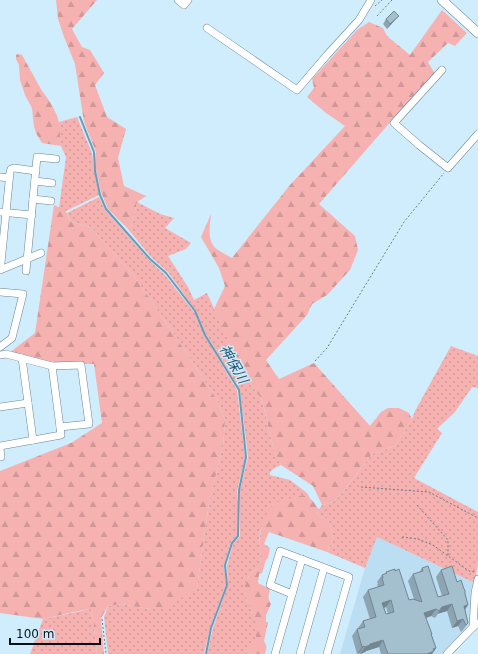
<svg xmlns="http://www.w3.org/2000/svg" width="478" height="654" viewBox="0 0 478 654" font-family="'DejaVu Sans','Noto Sans JP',sans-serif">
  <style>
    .built { fill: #bcdef2 }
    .grass { fill: url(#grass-dots) }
    .forest { fill: url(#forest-firs) }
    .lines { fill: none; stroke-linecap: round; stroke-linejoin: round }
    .stream { stroke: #699bb7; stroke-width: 2 }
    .minor-casing { stroke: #6b8493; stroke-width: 8 }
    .major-casing { stroke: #6b8493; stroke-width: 10 }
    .path { stroke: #6a7d88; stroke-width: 1; stroke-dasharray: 2 2; stroke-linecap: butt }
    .minor { stroke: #fff; stroke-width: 7 }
    .major { stroke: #fff; stroke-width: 9 }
    .wall { fill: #8da5b2; fill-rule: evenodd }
    .shaded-wall { fill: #738691 }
    .building { fill: #a4c0cf; stroke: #738691; fill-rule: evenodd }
    .labels { text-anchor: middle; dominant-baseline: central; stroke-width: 3; stroke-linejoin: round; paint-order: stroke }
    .water-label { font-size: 14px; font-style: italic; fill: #245973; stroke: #d0edfd }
  </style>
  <defs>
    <pattern id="grass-dots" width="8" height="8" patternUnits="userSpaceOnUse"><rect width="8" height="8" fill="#f5b2b0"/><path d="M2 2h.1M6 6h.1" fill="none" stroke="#d19897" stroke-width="1.8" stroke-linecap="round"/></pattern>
    <pattern id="forest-firs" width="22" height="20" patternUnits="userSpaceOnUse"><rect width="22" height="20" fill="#f5b2b0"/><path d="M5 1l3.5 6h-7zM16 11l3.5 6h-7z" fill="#d19897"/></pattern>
  </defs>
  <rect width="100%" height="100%" fill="#d0edfd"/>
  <!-- built -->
  <path class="built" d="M377,537L475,583L469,625L442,654H340L365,568Z"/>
  <!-- grass -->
  <g class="grass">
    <path d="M77,117L92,153L94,171L99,195L66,211L59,208L66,157L61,146L59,131V122Z"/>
    <path d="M99,197L105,210L149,260L165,275L194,312L204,335L237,390L245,457L237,491L238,505L237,535L231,542L224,565L226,584L210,628L204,654H108L104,617L108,606L121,604L150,609L197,587L209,503L223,446L225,420L217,400L190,358L137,280L91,227L71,222L67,213Z"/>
    <path d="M137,202L160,214L174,218L165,228L191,243L186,249L168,256L188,287L194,300L207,293L244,374L262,400L274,451L281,465L275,468L270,472V475L290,480L307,493L310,498L303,495L273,505C267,514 262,523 260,534C258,545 264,559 258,568C256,570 252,572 250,573L245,585V593L250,608L256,618V642L248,652L249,654H207L213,628L228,584L227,566L233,544L240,536V490L248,457L240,390L206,334L196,311L168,272L152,258L127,228H131Z"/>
    <path d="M451,346L478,356V388L472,387L455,412L437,429L442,433L414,478L478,512V562L475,583L377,537L365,568L327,552C334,539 334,532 327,519L319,516L317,512L322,505L333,502L342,493L372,454L395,446L412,419L415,411Z"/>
    <path d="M91,609L93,618L97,654H30L43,619Z"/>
  </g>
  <!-- forest -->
  <g class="forest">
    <path d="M56,0H97L72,29L82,47L90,50L104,73L95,85L107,117L126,129L118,158L124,186L146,196L137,202L131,228H127L108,209L101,192L95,165L96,152L84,122L75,64L64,37L58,19Z"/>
    <path d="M442,10L467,33L455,46L448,43L428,62L435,74L386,127L319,204L355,236L358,250L350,270L327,295L312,304L307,315L266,360L279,379L314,363L370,426L381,412L388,408H399L409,413L412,419L395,446L372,454L342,493L333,502L322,505L313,486L281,465L274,451L262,400L244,374L214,309L225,286L219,268L201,237L211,214C210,226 206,242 218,250C222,253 227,255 232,258L290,185L345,126L326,113L307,97L314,88L312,79L357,30L369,22L383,28L387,36L410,55Z"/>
    <path d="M18,54L22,55L42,91C48,98 58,114 59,123C60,131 60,138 61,146L42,143L37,135L34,127L32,108L25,95L20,80L19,65L16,59V55Z"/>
    <path d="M54,205L65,210L71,222L91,227L137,280L190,358L217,400L225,420L223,446L209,503L197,587L167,609H150L121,604L108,606L101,618L104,654H97L93,618L91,609L78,611L43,619L0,613V471L71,443L102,423L94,364H49L9,353L35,333Z"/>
    <path d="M303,495C312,498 314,502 319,510L317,512L319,516L327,519C334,532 334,539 327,552L269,532L264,544L270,548L268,558L266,560L262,573L259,574L258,583L270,589C269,595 267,599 271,604L266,615V622H268L264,641C267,646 267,648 265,653V654H249L248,652L250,646L256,642V618L250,608L245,593V585L250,573C252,572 256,570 258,568C262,561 260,554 260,547C259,536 263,512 273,505C278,501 296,497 303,495Z"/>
  </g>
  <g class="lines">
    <!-- stream -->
    <path class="stream" d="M80,117L94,152L95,171L100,195L106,209L150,259L166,273L195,311L205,335L239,390L246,457L239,490L238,536L232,543L225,565L227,585L211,628L206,654"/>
    <defs>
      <g id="minor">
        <path d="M178,0L184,5L188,0"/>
        <path d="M207,28L297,90L327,55L359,20L371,0"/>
        <path d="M442,70L394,123L419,145L448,168L478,134"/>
        <path d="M0,177L9,178"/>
        <path d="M35,181L52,183"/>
        <path d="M33,199L51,201"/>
        <path d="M0,212L32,215"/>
        <path d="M1,263L10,172L11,169L14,168L36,171"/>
        <path d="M0,270L41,253"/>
        <path d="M26,271L37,157L56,159"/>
        <path d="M0,292L23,294L12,338L0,347"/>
        <path d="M0,355L6,354L52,366L81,365L89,424L60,427"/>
        <path d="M22,358L33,440"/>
        <path d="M0,407L28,403"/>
        <path d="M0,446L61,435L52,366"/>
        <path d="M0,449L1,457H0"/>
        <path d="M292,594L270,585L280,551L349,577L327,654"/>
        <path d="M473,627L475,593L478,579"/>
        <path d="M275,654L302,559"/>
        <path d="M300,654L324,568"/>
        <path d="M447,654L473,627L478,623"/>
      </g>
      <path id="major" d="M442,0L478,33"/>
    </defs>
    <!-- minor casing -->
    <use href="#minor" class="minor-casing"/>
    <!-- major casing -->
    <use href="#major" class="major-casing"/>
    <!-- path -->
    <g class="path">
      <path d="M375,6L382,0"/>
      <path d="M377,16L392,0"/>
      <path d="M315,361L327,348L404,222L444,173"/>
      <path d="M361,487L429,492L478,518"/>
      <path d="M417,505L448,540V556"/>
      <path d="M402,537L418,539L433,545L469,571L475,572"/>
      <path d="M102,619L106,654"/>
    </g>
    <!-- minor -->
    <use href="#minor" class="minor"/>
    <!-- major -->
    <use href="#major" class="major"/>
  </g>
  <!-- wall -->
  <g class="wall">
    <path d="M399,16L395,20L387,29L383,24L386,19Z"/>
    <path d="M422,568L438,597L442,596L436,577L441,570L457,582L465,594L468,605L465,610L468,623L463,630L461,632L458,626L452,628L447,611L437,614L435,618L431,616L426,618L436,648L432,654H381L379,647L366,651L365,652L360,654L359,653L357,654L352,636L357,629H358V628L363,621L370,619L363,597L368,590L378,587L377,585L378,584L377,582L382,575L385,574L386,572L409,600L414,599L408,581L413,574L419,573ZM386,607L388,614H386L384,608Z"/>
  </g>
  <!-- shaded-wall -->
  <g class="shaded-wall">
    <path d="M399,16L395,20L387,29L390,24Z"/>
    <path d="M391,600L386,607L377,610L382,603Z"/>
    <path d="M452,604L447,611L437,614L435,618L442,607Z"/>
    <path d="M468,605L463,612L464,606Z"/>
    <path d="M436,609L431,616L419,620L424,613Z"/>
    <path d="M463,619L458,626L452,628L457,621Z"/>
    <path d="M383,640L379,647L366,651L365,652L360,654L365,647L370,644Z"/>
    <path d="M364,646L359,653L357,654L362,647Z"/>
    <path d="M436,648L432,654H427L433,649Z"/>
  </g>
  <!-- building -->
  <g class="building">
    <path d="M394,11L399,16L390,24L386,19Z"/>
    <path d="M428,566L438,597L449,594L441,570L452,566L457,582L461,580L464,589L465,590V594L468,605L464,606L468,623L466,625L463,619L457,621L452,604L442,607L439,611L436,609L424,613L432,634H431L436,648L433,649L434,651L427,654H388L383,640L370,644V645L365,647L364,646L362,647L357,629L365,627L363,621L376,617L368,590L384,585L382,578H383L382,575L387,573L386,572L395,569V571L399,569L409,600L413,599L422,602L413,574L423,571L422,568ZM391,600L394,612L386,614L382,603Z"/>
  </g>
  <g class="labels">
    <!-- water labels -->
    <g class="water-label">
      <text transform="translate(234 364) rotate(60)">神保川</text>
    </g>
  </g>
  <!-- scale -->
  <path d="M10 638v6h90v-6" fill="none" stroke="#081117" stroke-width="2"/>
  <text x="16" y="638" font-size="12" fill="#081117" stroke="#d0edfd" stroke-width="3" paint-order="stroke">100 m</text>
</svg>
